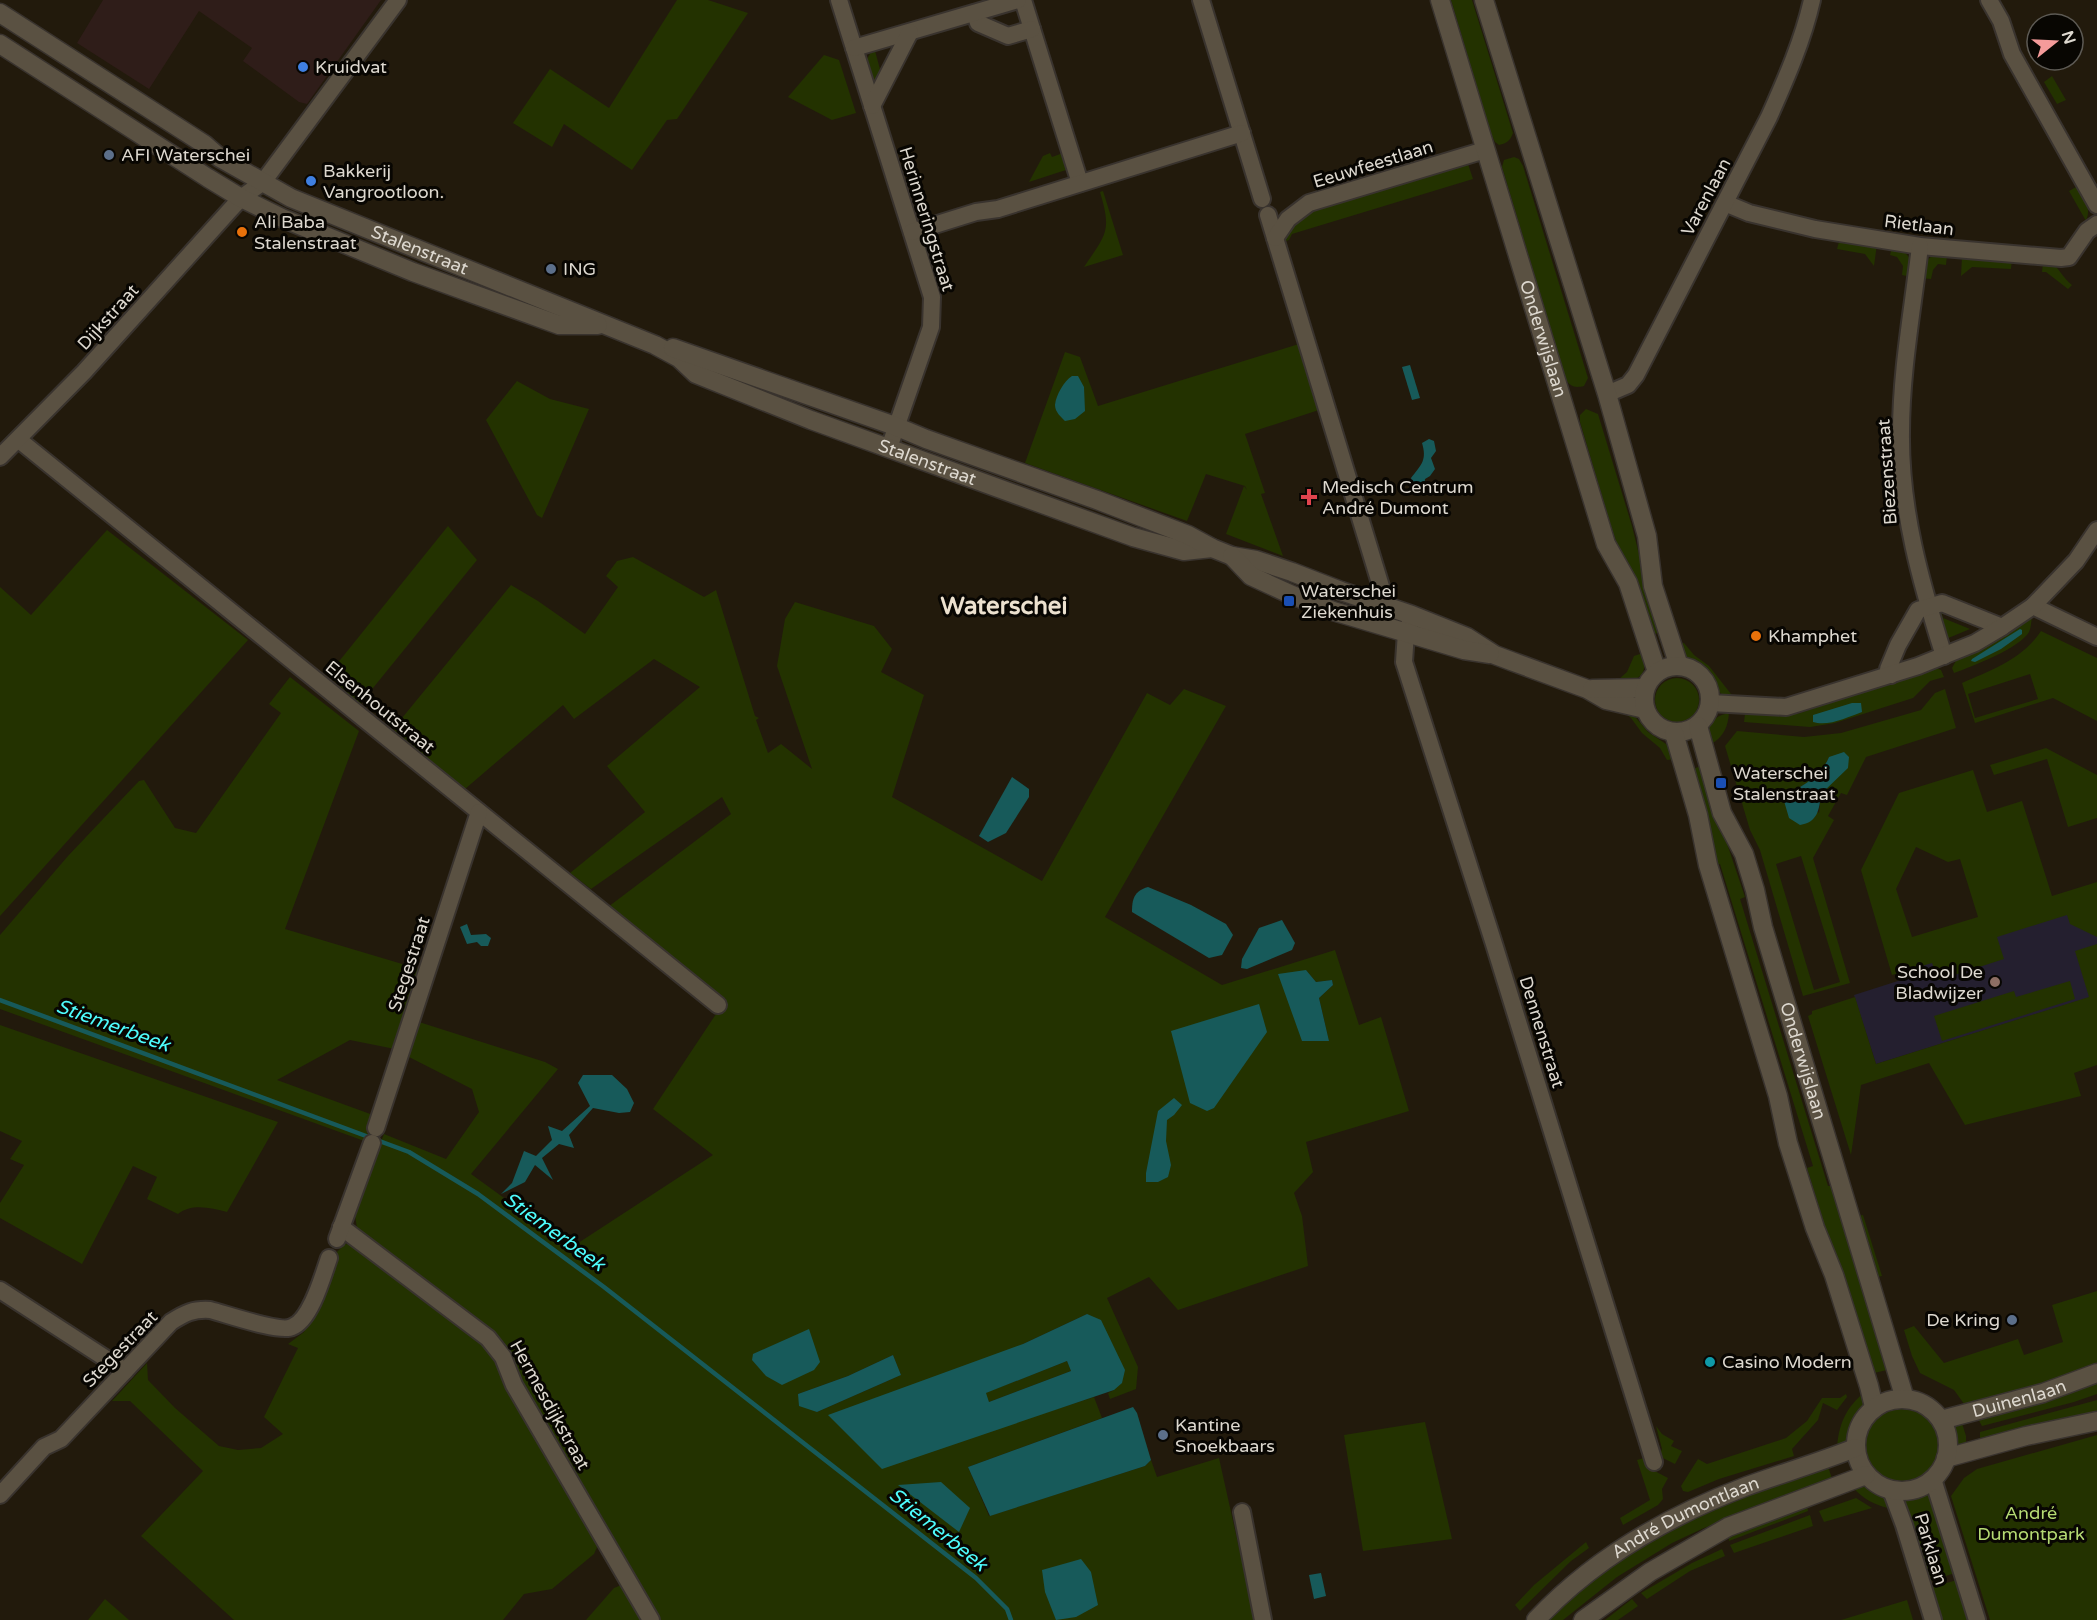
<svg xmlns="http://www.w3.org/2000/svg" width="2097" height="1620" viewBox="0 0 2097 1620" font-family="'Varela Round',sans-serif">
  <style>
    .commercial { fill: #2f1d19 }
    .education { fill: #241f2f }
    .green { fill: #233200; fill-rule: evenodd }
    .water { fill: #175a5a; fill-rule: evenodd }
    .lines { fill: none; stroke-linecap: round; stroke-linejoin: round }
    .stream { stroke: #175a5a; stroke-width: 4.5 }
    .minor-casing { stroke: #39332e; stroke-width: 20 }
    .tertiary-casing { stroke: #39332e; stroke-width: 21 }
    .secondary-casing { stroke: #39332e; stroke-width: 21 }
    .minor { stroke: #5a5142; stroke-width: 16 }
    .tertiary { stroke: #5a5142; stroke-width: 18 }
    .secondary { stroke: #5a5142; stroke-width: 18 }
    .shop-dot { fill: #3f7fe0; stroke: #080602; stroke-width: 2 }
    .service-dot { fill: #5c6f8a; stroke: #080602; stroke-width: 2 }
    .food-dot { fill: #e8710a; stroke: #080602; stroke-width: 2 }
    .health-dot { fill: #e0444e; stroke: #080602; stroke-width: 2 }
    .transit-dot { fill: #1a4fb4; stroke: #080602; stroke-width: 2 }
    .education-dot { fill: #8d6e63; stroke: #080602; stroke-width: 2 }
    .culture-dot { fill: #0f9aa8; stroke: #080602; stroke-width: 2 }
    .labels { text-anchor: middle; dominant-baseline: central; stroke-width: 6; stroke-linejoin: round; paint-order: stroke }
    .poi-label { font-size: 18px; fill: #ddd8cf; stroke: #080602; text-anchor: start }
    .street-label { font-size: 18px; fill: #ddd8cf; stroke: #080602 }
    .park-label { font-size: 18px; fill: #b5da73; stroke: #080602 }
    .water-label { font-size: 20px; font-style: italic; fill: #4efbfc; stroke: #080602 }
    .district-label { font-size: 24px; font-weight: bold; fill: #ece1cf; stroke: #080602 }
  </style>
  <rect width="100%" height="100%" fill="#221a0c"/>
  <!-- commercial -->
  <path class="commercial" d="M103,0H381L307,104L299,102L243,61L252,48L199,11L149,89L77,43Z"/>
  <!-- education -->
  <path class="education" d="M2097,891V995L1876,1064L1854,995L1926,972L1918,946Z"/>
  <!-- green -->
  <g class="green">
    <path d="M677,0H708L748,13L677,119L667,120L632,170L564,124L552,147L513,123L550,69L609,108Z"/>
    <path d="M1451,0H1472L1513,133C1510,141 1507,143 1499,145L1495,142L1491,134Z"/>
    <path d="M874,47L881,73L872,96L863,66Z"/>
    <path d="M824,55L839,60L856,113L832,120L788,97Z"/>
    <path d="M2052,76L2066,100L2057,104L2044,82Z"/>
    <path d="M1050,153L1052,157L1063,153L1069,169L1029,182L1043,156Z"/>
    <path d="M1514,157L1519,159L1523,166L1588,378L1584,386C1575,388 1571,387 1566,380L1502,167L1504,160Z"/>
    <path d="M1467,161L1473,179L1292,234L1289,240L1280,243V239L1307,209Z"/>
    <path d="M2078,186C2084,198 2092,208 2086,221L2069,191Z"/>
    <path d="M1103,191L1123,255L1084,267C1106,234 1112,232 1100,192Z"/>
    <path d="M1840,238L1877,244L1874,266L1865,254L1837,249Z"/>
    <path d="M1892,247L1901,248L1914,263L1912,277L1902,275L1903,266L1897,257L1890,255Z"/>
    <path d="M1935,253L1947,255L1946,265L1938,264L1933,270L1931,279L1921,278L1923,264Z"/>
    <path d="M1962,256L2012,259L2011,269L1972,267L1961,276Z"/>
    <path d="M2050,261C2059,268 2063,278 2072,285L2068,289L2046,272H2042L2043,263Z"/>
    <path d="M1302,343L1322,409L1245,434L1265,493L1261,494L1283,556L1226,534L1244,486L1247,490L1245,486L1206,474L1187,521L1025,463L1065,352L1080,357L1098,406Z"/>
    <path d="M517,381L550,399L589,409L542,518L537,515L486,420Z"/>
    <path d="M1586,409L1598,414L1632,526L1649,595L1661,632L1648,636L1611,526L1580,422V415Z"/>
    <path d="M448,526L477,560L360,704L328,675Z"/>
    <path d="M107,530L248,640L0,916V587L31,615Z"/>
    <path d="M633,557L704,597L716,590L755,716L759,718L756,720L768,753L781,744L812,769L777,666L785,619L795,602L874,626L892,649L881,672L924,695L892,797L1042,881L1147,693L1170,705L1184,689L1226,706L1105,917L1222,985L1335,950L1359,1025L1381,1017L1409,1111L1306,1142L1313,1172L1294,1193L1302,1216L1308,1266L1178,1310L1149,1277L1107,1298L1138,1367L1136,1389L1110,1399L1108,1393L1114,1390L1087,1314L1023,1344L879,1466L1094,1397L1102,1418L968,1467L989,1516L1145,1466L1151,1460L1157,1477L1219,1458L1255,1620H656L523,1392L504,1342L357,1228L354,1209L384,1134L446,1159L479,1112L472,1089L407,1056L419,1022L545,1062L558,1069L471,1174L572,1247L713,1155L653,1109L726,999L608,907L731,814L722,797L591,889L570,873L645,812L607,766L700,687L654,659L574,719L563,705L465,789L393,729L511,585L538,601L585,634L618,587L606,576L617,561ZM1306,970L1316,982L1332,980L1333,985L1319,998L1329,1041ZM893,1355L901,1375L817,1412L798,1394L848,1376Z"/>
    <path d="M1941,609L1951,611L1942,614L1943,618L1970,629L1946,639L1938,612Z"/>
    <path d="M2030,616L2032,618C2031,622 2031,628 2029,632C2020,648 1971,667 1954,673L1952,668L1957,659L1982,648L2008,633Z"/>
    <path d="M2041,631L2097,658V721L2053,698L1975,723L1962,683C1992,670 2023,659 2041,631ZM2030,674L2038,699L1975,718L1968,694Z"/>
    <path d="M1684,643L1694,655L1709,666L1731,694V697L1723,695L1717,690L1702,670L1681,652L1677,644Z"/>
    <path d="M1643,653C1648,676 1640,679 1619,684V679L1627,672L1634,656Z"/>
    <path d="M1936,668L1941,670L1944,677L1930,681L1913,698L1835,723L1810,727L1744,722L1745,714H1797Z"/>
    <path d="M290,677L359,731L285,929L419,969L395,1049L350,1040L277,1080L373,1115L367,1142L0,1009V935L68,856L139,781L144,780L175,828L196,833L281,713L269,704Z"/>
    <circle cx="1677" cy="700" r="22"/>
    <path d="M1945,689L1956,728L1866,757L1847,795L1841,793L1828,816L1834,820L1813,858L1850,983L1803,996L1760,850L1750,830L1725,746L1737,731L1804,737L1841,733L1921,710L1935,693ZM1829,757L1833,781L1821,794L1819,813L1794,790C1811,782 1821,774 1829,757ZM1801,856L1840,982L1814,990L1776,864Z"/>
    <path d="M1622,711L1631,712L1648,732L1666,744L1674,759L1667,760L1660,748L1642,733L1631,718Z"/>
    <path d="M1729,713C1728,726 1724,737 1711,744L1705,729C1712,720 1718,715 1729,713Z"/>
    <path d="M2046,748L2097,775V818L2068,827L2047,759L1994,775L1990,765Z"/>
    <path d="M1701,766L1745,897L1740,899L1828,1186H1832L1891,1369L1870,1374L1807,1168L1813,1166L1720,864L1715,866L1690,770Z"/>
    <path d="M1973,770L1987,812L2022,801L2052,896L2097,882V937L2070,924L2067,915L1997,937L2004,959L1939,980L1932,963L1892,975L1861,870L1899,793ZM1916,847L1948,862L1960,859L1978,917L1912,937L1896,889Z"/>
    <path d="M2097,944V1065L2074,1073L2081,1096L1965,1125L1929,1063L1861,1085L1851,1155L1808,1016L1812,1014V1011L1855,997L1876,1064L2089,997L2075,951Z"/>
    <path d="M2070,981L2075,999L1942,1041L1934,1016L2014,991L2016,997Z"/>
    <path d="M0,1025L278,1122L227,1212C211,1208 192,1203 178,1214L147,1199L157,1177L133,1166L82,1264L0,1218V1203L24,1165L10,1159L22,1141L0,1131Z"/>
    <path d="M1863,1215L1882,1276L1877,1277L1858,1216Z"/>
    <path d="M345,1244L355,1245L485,1341L599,1543L594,1554L552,1589L524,1594L503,1620H234L141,1536L203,1471L130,1401H112L147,1363L148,1380L175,1408L219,1446L238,1450L261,1448L283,1434L264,1417L298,1348L288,1344L304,1332L334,1264L337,1252Z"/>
    <path d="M2097,1291V1365L1967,1408L1954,1390L1920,1373L1912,1356L1904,1330L1914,1326L1944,1363L2018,1339L2024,1355L2063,1342L2052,1305Z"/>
    <path d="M1067,1361L1071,1371L989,1402L985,1393Z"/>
    <path d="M2097,1380V1394L2074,1402L1982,1426L1977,1417Z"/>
    <path d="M1865,1392L1866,1403L1864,1409L1854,1423L1846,1444L1837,1450C1838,1425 1846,1407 1865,1392Z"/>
    <path d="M1846,1394L1847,1397L1837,1410L1823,1403L1818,1420L1792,1449L1794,1456L1719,1479L1688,1492L1683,1491L1681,1486L1698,1459L1707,1464L1786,1438L1807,1421L1822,1398H1840Z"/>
    <path d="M2097,1400V1413L1980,1444V1432Z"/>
    <circle cx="1902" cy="1445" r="36"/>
    <path d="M1961,1420L1966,1436V1449L1954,1451L1950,1425Z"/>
    <path d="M1425,1422L1452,1539L1363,1551L1344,1435Z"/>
    <path d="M1656,1426L1662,1434L1674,1441L1671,1446L1682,1451L1675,1464L1659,1456L1662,1449Z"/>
    <path d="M2097,1435V1620H1990L1951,1496L1964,1478L1977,1469Z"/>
    <path d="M1644,1458H1647L1649,1468L1668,1478L1662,1489L1663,1499L1658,1505L1623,1525L1620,1518L1650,1500L1637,1460Z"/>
    <path d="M1827,1464L1833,1481L1704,1528L1672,1543L1617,1577L1563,1620H1548L1593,1579L1641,1547L1684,1524L1785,1477Z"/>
    <path d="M1851,1485C1870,1485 1884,1493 1893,1509C1876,1506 1862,1499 1851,1485Z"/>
    <path d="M1931,1489L1955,1573L1927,1582L1901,1501L1903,1497L1914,1496Z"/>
    <path d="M1856,1498L1872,1508L1824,1522L1819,1511Z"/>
    <path d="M1807,1506L1808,1511L1729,1541L1728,1532Z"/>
    <path d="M1810,1515L1813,1526L1734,1553L1730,1545Z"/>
    <path d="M1586,1542L1589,1548L1571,1561L1520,1611L1515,1605L1534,1585Z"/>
    <path d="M1722,1549L1725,1556L1690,1571L1647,1599L1641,1593L1692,1563Z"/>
    <path d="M1957,1580L1972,1620H1937L1929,1588Z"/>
    <path d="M624,1584L645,1620H586L614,1588Z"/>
    <path d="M105,1599L129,1620H88Z"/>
    <path d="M1632,1599L1638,1606L1618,1620H1605Z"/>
    <path d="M1907,1600L1913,1620H1841Z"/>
  </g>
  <!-- water -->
  <g class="water">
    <path d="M1410,365L1420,398L1412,400L1402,367Z"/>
    <path d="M1072,376H1078L1084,387L1085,411L1075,419L1065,421C1061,417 1055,412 1055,405C1056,395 1064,381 1072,376Z"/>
    <path d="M1429,439L1434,441L1436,451L1431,458L1435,469L1430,476L1425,479L1424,489L1416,493L1411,478C1422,464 1427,460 1422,443Z"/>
    <path d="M2020,629L2022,630V634L2001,649L1975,662L1971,661L1972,659Z"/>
    <path d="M1852,703H1861L1862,712C1848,717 1828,727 1813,722V715Z"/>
    <path d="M1844,752L1849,757L1848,768L1821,794C1819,810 1818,822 1800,825L1789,818L1784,801C1801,781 1817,784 1829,757Z"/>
    <path d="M1012,777L1029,789V797L1006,833L988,842L979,836Z"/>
    <path d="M1148,887L1191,905L1226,924L1233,935L1222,955L1209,958L1132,912C1132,899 1134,891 1148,887Z"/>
    <path d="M1282,920L1295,943L1292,950L1247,969L1241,968L1242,959L1259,928Z"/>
    <path d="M467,924L471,935L486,934L491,938L488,946H481L477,942L467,944L460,927Z"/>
    <path d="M1306,970L1316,982L1332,980L1333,985L1319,998L1329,1041H1302L1278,974Z"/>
    <path d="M1259,1004L1267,1032L1214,1108L1207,1111L1190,1103L1171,1031Z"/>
    <path d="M583,1075H612L627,1089L634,1103L630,1112L619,1113L593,1108L569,1135L574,1148L559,1144L542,1158L553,1180L535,1165L525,1182L501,1194L512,1183L524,1151L536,1156L552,1140L548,1126L562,1131L590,1106L578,1083Z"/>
    <path d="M1174,1098L1182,1105L1174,1115L1167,1120L1166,1141L1171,1165L1168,1177L1158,1182H1146V1173L1158,1111Z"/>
    <path d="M1087,1314L1101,1320L1125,1370L1122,1383L1114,1390L882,1469L828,1415L1023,1344ZM1067,1361L1071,1371L989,1402L986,1393Z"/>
    <path d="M809,1329L820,1362L814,1370L782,1385L766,1376L752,1360L753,1354Z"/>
    <path d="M893,1355L901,1375L817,1412L799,1406L798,1394L848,1376Z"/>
    <path d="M1133,1407L1137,1413L1151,1460L1145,1466L990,1516L968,1467Z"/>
    <path d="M941,1482L970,1508L959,1532L898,1485Z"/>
    <path d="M1081,1559L1091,1572L1098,1605L1076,1617L1056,1620L1045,1592L1042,1570Z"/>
    <path d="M1321,1573L1326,1596L1314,1599L1309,1575Z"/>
  </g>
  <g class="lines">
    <!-- stream -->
    <path class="stream" d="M0,1000L409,1152L478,1194L604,1287L976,1578L1007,1609L1011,1620"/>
    <defs>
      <g id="minor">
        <path d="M839,0L932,297L931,327L889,448"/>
        <path d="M1023,0L1080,183"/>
        <path d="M1201,0L1262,199"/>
        <path d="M1989,0L2001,21L2012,54L2097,205"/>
        <path d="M975,13L978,23L1008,36L1032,29"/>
        <path d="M854,48L1018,0"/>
        <path d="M872,106L910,32"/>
        <path d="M1725,203L1749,213L1815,229L1920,246L2061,258L2069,257L2087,231L2097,224"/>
        <path d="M1268,215L1383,593V604L1378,624"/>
        <path d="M912,232L976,212L998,209L1242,133"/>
        <path d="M1275,238L1288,219L1309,203L1485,150"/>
        <path d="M1920,246C1913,308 1901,370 1901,433C1900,510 1921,583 1944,656"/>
        <path d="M1607,394L1628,385L1636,375L1769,117C1786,79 1803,40 1812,0"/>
        <path d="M19,440L718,1005"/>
        <path d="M0,457L84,372L230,210L241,198L263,182L398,0"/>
        <path d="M2033,606L2097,637"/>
        <path d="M1411,620L1406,632L1404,662L1494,944L1654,1462"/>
        <path d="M1891,675L1888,669L1898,645L1918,610L1942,603L2002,627"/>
        <path d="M1710,703L1786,707L1918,666L1975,643L2002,627L2033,606L2076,561L2097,530"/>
        <path d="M376,1128L479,812"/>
        <path d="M341,1227L488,1338L503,1357L514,1385L651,1620"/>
        <path d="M337,1239L372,1143"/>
        <path d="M0,1290L125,1371"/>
        <path d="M1933,1479L1977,1620"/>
        <path d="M1891,1490L1904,1525L1933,1620"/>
        <path d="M0,1495L44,1447L61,1439L171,1322C185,1313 193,1309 210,1310C226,1314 280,1333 292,1327C311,1320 323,1275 329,1258"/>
        <path d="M1242,1512L1263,1620"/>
      </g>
      <g id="tertiary">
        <path id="s1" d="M0,13L204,144L220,158L291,198L655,345L679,358L696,374L811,420L1133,537L1184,551L1212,548"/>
        <path d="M0,44L208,178L241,198L282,218L413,272L559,325H598"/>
        <path d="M673,348L895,426L926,439L1097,500L1188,535L1212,548L1232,556L1256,560L1292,572L1341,591L1412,615L1467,637L1495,655L1511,661L1587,689L1606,700L1645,709"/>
        <path d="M1232,556L1251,576L1292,595L1333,611L1464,650L1490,654"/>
        <path d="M1592,689L1645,688"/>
        <path id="s2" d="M1941,1420L2043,1393L2097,1373"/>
        <path d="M1946,1458L2026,1436L2097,1421"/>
      </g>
      <g id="secondary">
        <path id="s3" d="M1440,0L1606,544L1628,583L1657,672"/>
        <path d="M1484,0L1607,394L1647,536L1653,586L1679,666"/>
        <circle cx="1677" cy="699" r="33"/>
        <path id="s4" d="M1698,726L1722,813L1744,854L1755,890L1763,927L1905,1399"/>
        <path d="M1674,733L1698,815L1708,865L1778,1096L1788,1143L1815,1228L1834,1275L1869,1386L1874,1407"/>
        <circle cx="1902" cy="1445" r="46"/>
        <path id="s5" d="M1536,1620C1594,1558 1668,1516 1747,1486C1783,1473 1820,1462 1855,1448"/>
        <path d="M1583,1620L1650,1572L1728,1527L1866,1475"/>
      </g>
    </defs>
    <!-- minor casing -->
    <use href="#minor" class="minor-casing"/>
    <!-- tertiary casing -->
    <use href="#tertiary" class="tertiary-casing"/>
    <!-- secondary casing -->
    <use href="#secondary" class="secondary-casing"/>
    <!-- minor -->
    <use href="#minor" class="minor"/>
    <!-- tertiary -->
    <use href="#tertiary" class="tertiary"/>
    <!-- secondary -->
    <use href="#secondary" class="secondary"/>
  </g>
  <!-- markers -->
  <g class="shop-dot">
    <circle cx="303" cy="67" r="6"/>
    <circle cx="311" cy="181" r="6"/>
  </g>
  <g class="service-dot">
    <circle cx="109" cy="155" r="6"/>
    <circle cx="551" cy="269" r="6"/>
    <circle cx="2012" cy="1320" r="6"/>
    <circle cx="1163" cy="1435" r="6"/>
  </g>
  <g class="food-dot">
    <circle cx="242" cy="232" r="6"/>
    <circle cx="1756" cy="636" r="6"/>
  </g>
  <path class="health-dot" d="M1306 488h6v6h6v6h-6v6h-6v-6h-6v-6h6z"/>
  <g class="transit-dot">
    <rect x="1283" y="595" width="12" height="12" rx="3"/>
    <rect x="1715" y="777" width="12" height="12" rx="3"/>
  </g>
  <circle class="education-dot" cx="1995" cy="982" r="6"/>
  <circle class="culture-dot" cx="1710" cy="1362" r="6"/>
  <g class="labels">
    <!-- poi labels -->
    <g class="poi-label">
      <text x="315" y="67">Kruidvat</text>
      <text x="121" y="155">AFI Waterschei</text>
      <text x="323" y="171">Bakkerij<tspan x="323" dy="21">Vangrootloon.</tspan></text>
      <text x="254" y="222">Ali Baba<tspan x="254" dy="21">Stalenstraat</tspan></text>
      <text x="563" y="269">ING</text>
      <text x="1322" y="487">Medisch Centrum<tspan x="1322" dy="21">André Dumont</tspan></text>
      <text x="1301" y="591">Waterschei<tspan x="1301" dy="21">Ziekenhuis</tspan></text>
      <text x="1768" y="636">Khamphet</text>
      <text x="1733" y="773">Waterschei<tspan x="1733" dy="21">Stalenstraat</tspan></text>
      <text x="1983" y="972" text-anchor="end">School De<tspan x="1983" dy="21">Bladwijzer</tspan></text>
      <text x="2000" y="1320" text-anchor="end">De Kring</text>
      <text x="1722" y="1362">Casino Modern</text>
      <text x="1175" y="1425">Kantine<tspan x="1175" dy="21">Snoekbaars</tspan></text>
    </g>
    <!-- street labels -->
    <g class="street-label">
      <text transform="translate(1373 164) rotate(-17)">Eeuwfeestlaan</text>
      <text transform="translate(1706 197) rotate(-62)">Varenlaan</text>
      <text transform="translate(927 219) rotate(73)">Herinneringstraat</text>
      <text transform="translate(1919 225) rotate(7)">Rietlaan</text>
      <text stroke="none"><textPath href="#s1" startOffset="484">Stalenstraat</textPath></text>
      <text transform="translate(108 317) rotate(-48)">Dijkstraat</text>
      <text stroke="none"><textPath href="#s3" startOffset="354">Onderwijslaan</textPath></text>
      <text stroke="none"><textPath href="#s1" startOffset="1036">Stalenstraat</textPath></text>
      <text transform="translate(1887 472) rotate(-94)">Biezenstraat</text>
      <text transform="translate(380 707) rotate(39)">Elsenhoutstraat</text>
      <text transform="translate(409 964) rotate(-72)">Stegestraat</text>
      <text transform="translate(1542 1032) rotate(73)">Dennenstraat</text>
      <text stroke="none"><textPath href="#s4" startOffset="352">Onderwijslaan</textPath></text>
      <text transform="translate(120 1349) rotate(-46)">Stegestraat</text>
      <text stroke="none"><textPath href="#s2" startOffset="81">Duinenlaan</textPath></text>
      <text transform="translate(550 1405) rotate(61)">Hermesdijkstraat</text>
      <text stroke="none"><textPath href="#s5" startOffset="183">André Dumontlaan</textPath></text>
      <text transform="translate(1931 1549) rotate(73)">Parklaan</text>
    </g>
    <!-- park labels -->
    <g class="park-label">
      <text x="2031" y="1513">André<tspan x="2031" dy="21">Dumontpark</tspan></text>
    </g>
    <!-- water labels -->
    <g class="water-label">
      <text transform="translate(113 1026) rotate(20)">Stiemerbeek</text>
      <text transform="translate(554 1232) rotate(36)">Stiemerbeek</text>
      <text transform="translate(938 1530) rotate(39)">Stiemerbeek</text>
    </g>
    <!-- district labels -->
    <g class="district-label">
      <text x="1004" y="606">Waterschei</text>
    </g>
  </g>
  <!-- north arrow -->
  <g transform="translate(2055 42) rotate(72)"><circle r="28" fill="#080602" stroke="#5d5a54" stroke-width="1.5"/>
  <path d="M0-4.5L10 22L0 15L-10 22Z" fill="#f59b9a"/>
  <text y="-9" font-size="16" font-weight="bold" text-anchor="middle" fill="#ddd8cf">N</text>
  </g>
</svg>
